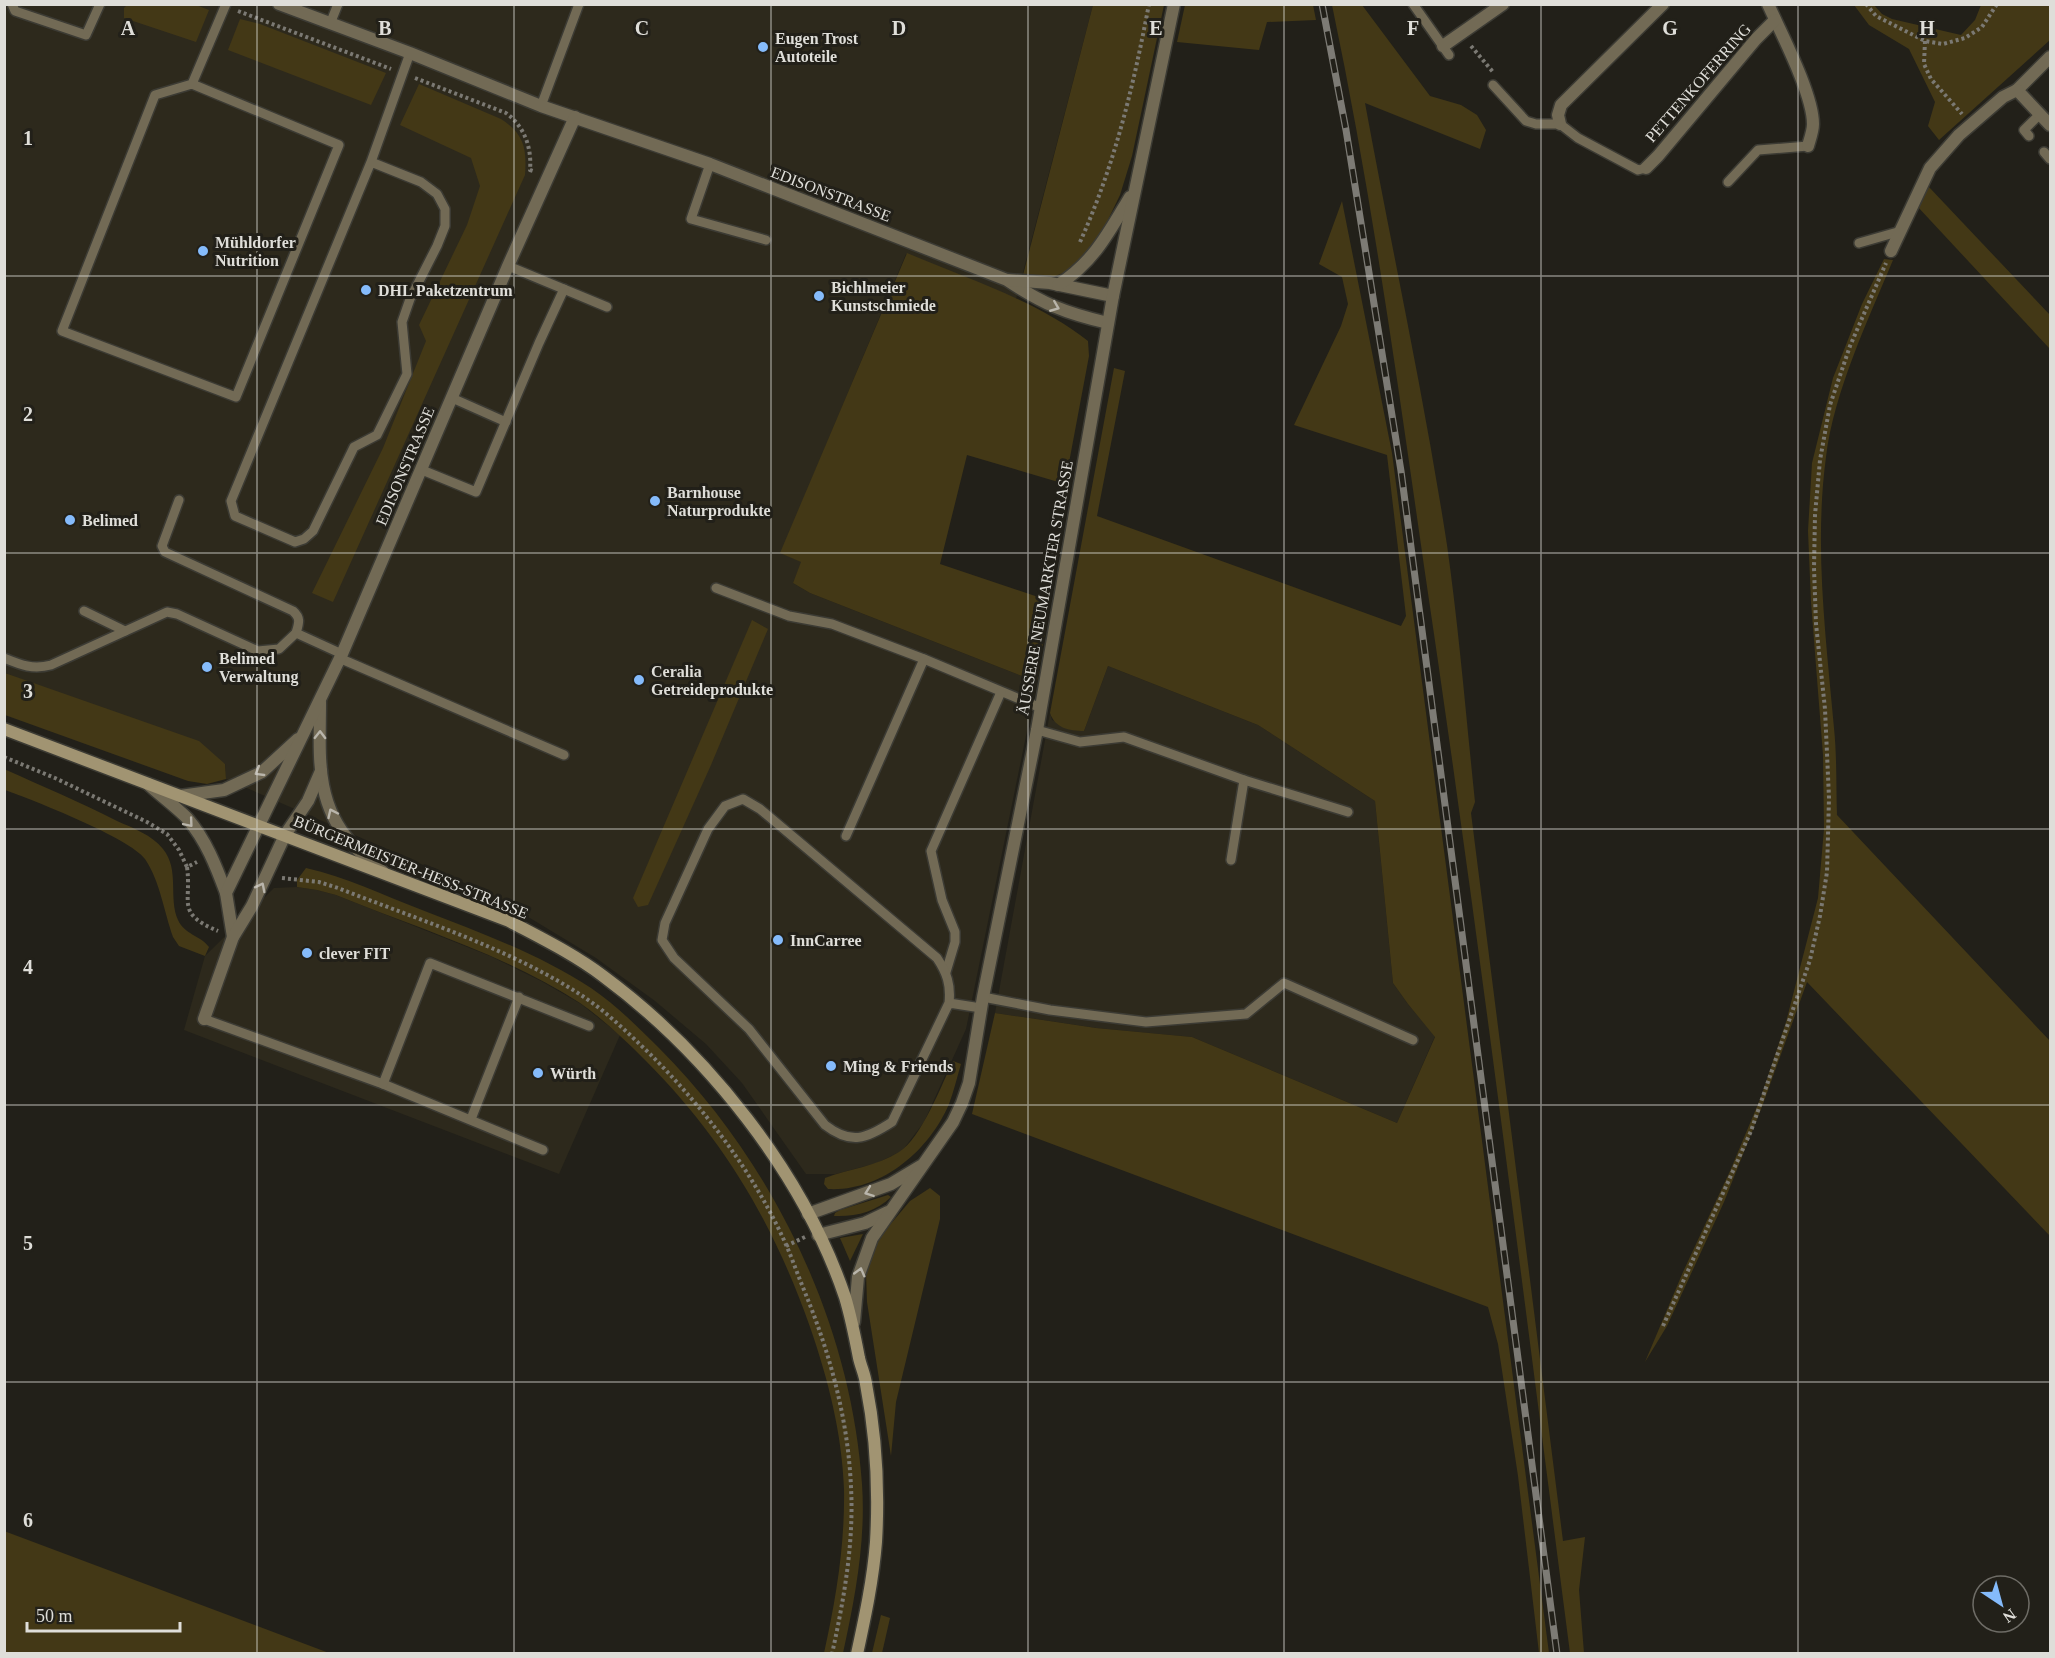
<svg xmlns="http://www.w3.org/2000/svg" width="2055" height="1658" viewBox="0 0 2055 1658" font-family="'Times New Roman',serif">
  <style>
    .built { fill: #2d291c }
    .green { fill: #433816 }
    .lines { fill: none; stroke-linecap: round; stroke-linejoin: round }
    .service-casing { stroke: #3c3b34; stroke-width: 12 }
    .minor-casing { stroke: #3c3b34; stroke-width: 15 }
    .secondary-casing { stroke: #3c3b34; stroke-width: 15 }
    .path { stroke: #7b7973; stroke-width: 4; stroke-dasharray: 3 3; stroke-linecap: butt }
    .service { stroke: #726a55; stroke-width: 9 }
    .minor { stroke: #726a55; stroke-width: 12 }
    .secondary { stroke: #a19472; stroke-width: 12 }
    .rail-casing { stroke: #7d7b75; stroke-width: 7 }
    .rail { stroke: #222019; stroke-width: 4.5; stroke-dasharray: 14; stroke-linecap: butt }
    .oneway { stroke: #b9b5ab }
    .grid { fill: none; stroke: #dfded9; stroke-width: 1.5; stroke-opacity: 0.55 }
    .poi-dot { fill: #85bbfb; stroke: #222019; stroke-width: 2 }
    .labels { text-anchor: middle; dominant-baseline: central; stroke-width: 6; stroke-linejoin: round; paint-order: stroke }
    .poi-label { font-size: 16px; font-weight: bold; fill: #dfded9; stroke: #222019; text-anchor: start }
    .street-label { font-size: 16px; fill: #dfded9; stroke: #222019 }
    .grid-label { font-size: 20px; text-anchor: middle; font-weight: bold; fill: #dfded9; stroke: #222019; stroke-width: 6; stroke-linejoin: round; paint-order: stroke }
  </style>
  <rect width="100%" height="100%" fill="#222019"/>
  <!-- built -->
  <g class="built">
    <path d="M4,5H1093L1016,299L906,254L781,553L802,562L793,583L810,593L1037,682L966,1029L924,1122L902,1151L877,1163L836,1174H806L742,1083L706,1044L655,1001L596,958L490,894L226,779L225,764L55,692L5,673Z"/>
    <path d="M1108,666L1258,725L1375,801L1393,983L1408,1004L1435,1036L1397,1123L1192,1037L1096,1028L995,1013L1050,713L1052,720L1084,731Z"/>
    <path d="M297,887L317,890L336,895L490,956L541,981L581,1004L620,1035L559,1174L184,1030L205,956L274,888Z"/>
  </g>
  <!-- green -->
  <g class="green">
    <path d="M127,5H196L209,10L196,42L124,18V8Z"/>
    <path d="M1093,5H1164L1132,156L1120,195L1103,230L1082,258L1069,271L1047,279L1023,275Z"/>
    <path d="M1185,5H1313L1316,20L1267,22L1259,50L1177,42Z"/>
    <path d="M1332,5H1362L1430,96L1461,105L1477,115L1486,130L1480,149L1365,103C1392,250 1424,396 1447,545C1459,630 1466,716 1475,802L1471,813L1563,1541L1585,1537L1579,1590L1584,1653H1570C1523,1291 1478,928 1424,566C1397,378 1371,190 1332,5Z"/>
    <path d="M1854,5H1874L1882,14L1892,19L1961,35L1975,20L1981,5H2050V40L1939,140L1928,126L1935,102L1909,49L1869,25Z"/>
    <path d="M240,19L260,24L386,73L371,105L228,50Z"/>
    <path d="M419,84L501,119C524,134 527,148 525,175L333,602L312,593L383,448L426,341L419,325L467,225L480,186L471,158L400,125Z"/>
    <path d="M1928,186L2050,315V349L1917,206Z"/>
    <path d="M1342,201L1392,453L1549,1653H1539L1518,1476L1498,1344L1488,1307L972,1114L995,1013L1096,1028L1192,1037L1397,1123L1435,1037L1408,1004L1393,983L1375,801L1258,725L1108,666L1084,731C1069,731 1055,728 1050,713L1114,368L1125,371L1097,516L1401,626L1406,616L1387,455L1294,425L1341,326L1348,304L1342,277L1319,264Z"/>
    <path d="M907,253C968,279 1036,300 1088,341L1089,356L1065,484L967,455L940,564L1050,601L1037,682L810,593L793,583L801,562L780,553Z"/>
    <path d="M1884,259L1893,260C1868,320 1834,392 1826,457C1814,547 1826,638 1834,728C1837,757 1836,786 1837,815L2050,1041V1236L1807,982L1763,1104L1724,1202L1667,1326L1645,1362L1683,1272L1730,1171L1761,1097L1786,1022L1818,898L1824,829L1823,755L1811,602L1808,531L1812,463L1833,378L1862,304Z"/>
    <path d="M752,620L768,629L711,765L648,905L638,907L633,898Z"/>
    <path d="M5,673L199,741L225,764L226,779L207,784L188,781L5,715Z"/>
    <path d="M4,769C42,786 80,802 117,821C133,828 152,835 163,849C180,870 168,898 178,920C185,935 200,935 209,947L205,956L179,946L173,937C164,912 160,881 145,859C130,838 33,800 5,790Z"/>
    <path d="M306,868C346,877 383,895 422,910C479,932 539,954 591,988C616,1005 638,1027 659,1048C773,1162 851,1323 862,1484C866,1541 855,1598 843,1653H824C836,1599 845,1545 844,1489C842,1433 828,1379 810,1327C773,1222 723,1138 644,1059C624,1039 603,1019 580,1003C506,955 417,928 336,895L317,890L297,887V880Z"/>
    <path d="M953,1061L961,1064C957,1077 954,1091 949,1104C929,1151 881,1192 828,1189L824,1184L825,1178C849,1169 877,1166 899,1152C921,1139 942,1084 953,1061Z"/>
    <path d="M930,1188L940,1196V1219L896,1402L891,1456L867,1302L866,1272L873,1249L889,1226L910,1201Z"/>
    <path d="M888,1195L891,1197C876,1212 855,1217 834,1216L835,1213L840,1210Z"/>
    <path d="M863,1234L850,1261L840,1238Z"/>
    <path d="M4,1531L329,1653H5Z"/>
    <path d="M881,1615L890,1618L882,1653H872Z"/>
  </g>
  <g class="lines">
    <defs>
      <g id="service">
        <path d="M12,4L15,11L86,35L100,4"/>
        <path d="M1413,4L1449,55"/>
        <path d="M330,24L338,4"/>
        <path d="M192,84L339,145L236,397L62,331L155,95L192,84L226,4"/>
        <path d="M1493,85L1526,121L1536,124H1560L1578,138L1638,170L1646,168"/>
        <path d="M541,106L579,4"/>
        <path d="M2029,136L2024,130L2040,114"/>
        <path d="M2044,152L2050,159"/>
        <path d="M371,162L421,182L437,194L445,209V226L437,246L410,299L402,322L407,374L377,435L354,447L313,531L304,539L295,542L235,516L231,501L371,162L410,53"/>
        <path d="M710,164L691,219L766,240"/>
        <path d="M1728,182L1758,150L1808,146"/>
        <path d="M1859,243L1901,231"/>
        <path d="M508,266L607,307"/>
        <path d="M452,398L506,422"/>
        <path d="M422,470L476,492L539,343L564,289"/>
        <path d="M179,500L162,546L165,552L293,611C301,618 299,623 296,633L342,654"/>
        <path d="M716,588L789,616L832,624L924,659L1041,708"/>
        <path d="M84,611L125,631"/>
        <path d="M4,658C21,665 33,670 51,665L167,612L177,614L258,651L279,649L296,633"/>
        <path d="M339,658L564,755"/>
        <path d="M1037,730L1080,742L1124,737L1244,780L1231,860"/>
        <path d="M1244,780L1348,812"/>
        <path d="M846,836L924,659"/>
        <path d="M946,972L955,942V932L942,900L931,851L1001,692"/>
        <path d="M983,997L1050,1010L1146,1022L1246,1014L1284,983L1413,1040"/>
        <path d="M949,1003L892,1122C866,1139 851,1145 825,1125L749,1029L674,958L662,940L665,923L708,829L725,806L743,799L760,809L937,958C947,973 951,985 949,1003L981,1008"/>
        <path d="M204,1019L383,1084L543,1150"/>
        <path d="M383,1084L430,963L589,1026"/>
        <path d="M471,1119L519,997"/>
      </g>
      <g id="minor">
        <path d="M279,4L410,53L541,106L710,164L1007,280C1043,304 1065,313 1108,323"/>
        <path d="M1768,4C1781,33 1813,94 1813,124C1813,131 1810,139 1808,146"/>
        <path d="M1443,46L1503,4"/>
        <path d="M2050,57L2017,90L2050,125"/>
        <path d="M1560,124L1558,115L1561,105L1663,4"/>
        <path d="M1646,168L1658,156L1756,39L1775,20"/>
        <path d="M1891,251L1930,168L1959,135L2003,97L2017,90"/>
        <path d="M1008,280L1050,283L1113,296"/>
        <path d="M1058,285C1094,262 1109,232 1130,197"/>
        <path d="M320,702C320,754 314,803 352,844C361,854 373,863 383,872"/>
        <path d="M148,784C160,795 175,806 187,818C206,840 216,866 226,893"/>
        <path d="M180,796L224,790L262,772L298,739"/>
        <path d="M233,937L226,893L342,654L508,266L575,117"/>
        <path d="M204,1019L233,937L252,906L285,835L308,801L321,771"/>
        <path d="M808,1214L891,1184L921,1166"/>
        <path d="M818,1235L865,1223L888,1212"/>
        <path d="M854,1322L858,1277L872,1238L953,1122L962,1103L969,1083L983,997L1037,730L1113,296L1174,4"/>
      </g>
      <path id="secondary" d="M4,729L509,921C541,938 574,954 603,976C707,1053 803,1173 845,1297C851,1317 855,1337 859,1358C861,1367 865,1375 866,1384C876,1435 879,1490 876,1542C873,1580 865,1617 857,1654"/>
    </defs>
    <!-- service casing -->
    <use href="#service" class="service-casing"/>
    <!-- minor casing -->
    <use href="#minor" class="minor-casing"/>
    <!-- secondary casing -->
    <use href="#secondary" class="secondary-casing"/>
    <!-- path -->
    <g class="path">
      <path d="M1866,4L1876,16L1925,41L1943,44L1965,38L1982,27L1997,4"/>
      <path d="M238,11L391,69"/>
      <path d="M1925,41L1924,64L1931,79L1962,114"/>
      <path d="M1471,46L1493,72"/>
      <path d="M415,78L506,113C524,126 532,147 530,170L533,171"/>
      <path d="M1080,242C1115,164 1133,88 1149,4"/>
      <path d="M4,757L55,778L147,822L167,834L179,850L187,867L197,862"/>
      <path d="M187,867C192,903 175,913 218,931"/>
      <path d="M282,878L319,882L338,888C419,920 512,949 584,997C608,1013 629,1034 650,1054C703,1107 751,1169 783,1238C791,1255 797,1273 804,1290C830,1353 848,1419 851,1487C854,1543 844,1599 832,1654"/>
      <path d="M786,1246L805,1237"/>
      <path d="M1663,1326L1751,1131L1810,960L1820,916L1827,872L1829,798L1825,709L1816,624L1814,568L1815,515L1820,460L1830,405L1850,346L1886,263"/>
    </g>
    <!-- service -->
    <use href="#service" class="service"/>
    <!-- minor -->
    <use href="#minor" class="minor"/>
    <!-- secondary -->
    <use href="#secondary" class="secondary"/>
    <defs>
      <path id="rail" d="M1322,4L1346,130L1401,471L1557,1654"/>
    </defs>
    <!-- rail casing -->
    <use href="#rail" class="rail-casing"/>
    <!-- rail -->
    <use href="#rail" class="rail"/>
  </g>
  <!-- one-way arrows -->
  <defs><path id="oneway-chevron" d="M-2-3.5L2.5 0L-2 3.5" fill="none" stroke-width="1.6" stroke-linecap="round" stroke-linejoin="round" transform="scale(1.5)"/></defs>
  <g class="oneway">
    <use href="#oneway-chevron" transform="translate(1055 307) rotate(22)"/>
    <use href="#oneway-chevron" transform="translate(320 735) rotate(-89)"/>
    <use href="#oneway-chevron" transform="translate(259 772) rotate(149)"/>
    <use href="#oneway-chevron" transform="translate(332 813) rotate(-115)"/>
    <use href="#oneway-chevron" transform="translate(189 823) rotate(50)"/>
    <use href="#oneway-chevron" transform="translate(261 887) rotate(-63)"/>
    <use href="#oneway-chevron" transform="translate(869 1192) rotate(160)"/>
    <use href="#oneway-chevron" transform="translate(860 1272) rotate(-75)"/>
  </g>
  <!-- grid -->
  <path class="grid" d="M257,4V1654M514,4V1654M771,4V1654M1028,4V1654M1284,4V1654M1541,4V1654M1798,4V1654M4,276H2050M4,553H2050M4,829H2050M4,1105H2050M4,1382H2050"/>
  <!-- markers -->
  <g class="poi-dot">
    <circle cx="763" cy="47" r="6"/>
    <circle cx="203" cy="251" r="6"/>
    <circle cx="366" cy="290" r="6"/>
    <circle cx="819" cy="296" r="6"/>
    <circle cx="655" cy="501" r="6"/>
    <circle cx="70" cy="520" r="6"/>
    <circle cx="207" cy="667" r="6"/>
    <circle cx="639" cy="680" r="6"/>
    <circle cx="778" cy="940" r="6"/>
    <circle cx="307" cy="953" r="6"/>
    <circle cx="831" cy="1066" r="6"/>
    <circle cx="538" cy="1073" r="6"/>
  </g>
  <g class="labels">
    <!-- poi labels -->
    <g class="poi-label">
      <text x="775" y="38">Eugen Trost<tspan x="775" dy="18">Autoteile</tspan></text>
      <text x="215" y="242">Mühldorfer<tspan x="215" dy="18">Nutrition</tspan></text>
      <text x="831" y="287">Bichlmeier<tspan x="831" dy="18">Kunstschmiede</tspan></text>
      <text x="378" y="290">DHL Paketzentrum</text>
      <text x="667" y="492">Barnhouse<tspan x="667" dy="18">Naturprodukte</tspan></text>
      <text x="82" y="520">Belimed</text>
      <text x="219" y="658">Belimed<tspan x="219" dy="18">Verwaltung</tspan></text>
      <text x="651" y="671">Ceralia<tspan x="651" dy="18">Getreideprodukte</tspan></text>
      <text x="790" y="940">InnCarree</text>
      <text x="319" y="953">clever FIT</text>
      <text x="843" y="1066">Ming &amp; Friends</text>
      <text x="550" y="1073">Würth</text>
    </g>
    <!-- street labels -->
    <g class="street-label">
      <text transform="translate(1698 83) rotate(-49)">PETTENKOFERRING</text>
      <text transform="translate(831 194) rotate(21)">EDISONSTRASSE</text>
      <text transform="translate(405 466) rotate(-67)">EDISONSTRASSE</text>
      <text transform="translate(1045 588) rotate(-80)">ÄUSSERE NEUMARKTER STRASSE</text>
      <text transform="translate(411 867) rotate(22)">BÜRGERMEISTER-HESS-STRASSE</text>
    </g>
  </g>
  <g class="grid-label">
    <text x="128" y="35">A</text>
    <text x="385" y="35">B</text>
    <text x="642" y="35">C</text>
    <text x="899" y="35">D</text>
    <text x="1156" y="35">E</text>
    <text x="1413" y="35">F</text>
    <text x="1670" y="35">G</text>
    <text x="1927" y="35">H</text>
    <text x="28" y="145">1</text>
    <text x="28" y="421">2</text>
    <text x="28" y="698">3</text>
    <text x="28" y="974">4</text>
    <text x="28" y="1250">5</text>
    <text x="28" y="1527">6</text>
  </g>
  <!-- border -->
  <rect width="2055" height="1658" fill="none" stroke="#dfded9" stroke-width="12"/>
  <!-- north arrow -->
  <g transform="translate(2001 1604) rotate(144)"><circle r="28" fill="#222019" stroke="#6e6c66" stroke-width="1.5"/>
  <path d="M0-4.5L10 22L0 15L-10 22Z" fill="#85bbfb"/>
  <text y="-9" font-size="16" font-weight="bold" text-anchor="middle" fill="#dfded9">N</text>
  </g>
  <!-- scale -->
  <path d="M27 1622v9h153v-9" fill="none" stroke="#dfded9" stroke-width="3"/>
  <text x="36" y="1622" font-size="18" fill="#dfded9" stroke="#222019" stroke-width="4.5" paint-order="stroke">50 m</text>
</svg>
